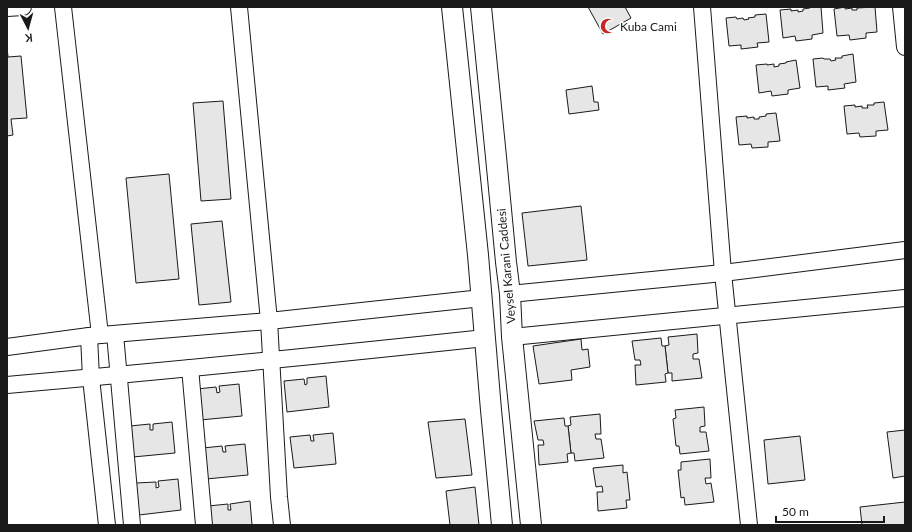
<svg xmlns="http://www.w3.org/2000/svg" width="912" height="532" viewBox="0 0 912 532" font-family="Lato,sans-serif">
  <style>
    .building { fill: #e6e6e6; stroke: #1a1a1a }
    .lines { fill: none; stroke-linecap: round; stroke-linejoin: round }
    .minor-casing { stroke: #1a1a1a; stroke-width: 18 }
    .major-casing { stroke: #1a1a1a; stroke-width: 22 }
    .minor { stroke: #fff; stroke-width: 16 }
    .major { stroke: #fff; stroke-width: 20 }
    .labels { text-anchor: middle; dominant-baseline: central; stroke-width: 3; stroke-linejoin: round; paint-order: stroke }
    .poi-label { font-size: 12px; fill: #1a1a1a; stroke: #fff; text-anchor: start }
    .street-label { font-size: 12px; fill: #1a1a1a; stroke: #fff }
  </style>
  <rect width="100%" height="100%" fill="#fff"/>
  <!-- building -->
  <g class="building">
    <path d="M588,7H625L631,18L603,34Z"/>
    <path d="M810,7H821L823,33L812,35V39L796,41L795,36L783,38L780,10L791,9V11L798,10V12L803,11V9L810,8Z"/>
    <path d="M845,7V9L852,8V10H857V8L875,7L877,32L866,33V38L850,40L849,35L837,36L834,9Z"/>
    <path d="M766,14L769,42L757,43L758,47L741,49V45L729,46L726,18L736,17L737,19L743,18L744,20L749,19L748,18L755,17V15Z"/>
    <path d="M7,47L8,57L21,56L27,118L11,119L13,135L7,136Z"/>
    <path d="M853,54L856,82L844,84L845,88L828,90V86L816,87L813,59L823,58L824,59H830L831,61L836,60L835,58H842V56Z"/>
    <path d="M796,60L800,88L788,90V94L772,96L771,91L759,93L756,65L767,64V65L774,64V67L779,66V64L786,63V62Z"/>
    <path d="M592,86L594,102H598L599,110L569,114L566,90Z"/>
    <path d="M223,101L231,199L201,201L193,103Z"/>
    <path d="M884,102L888,130L876,131V136L860,137L859,133L847,134L844,106L855,105V107L862,106V108H868L867,105H874V103Z"/>
    <path d="M776,113L780,141L768,142V147L752,148L751,144L739,145L736,117L747,116V118L754,117V119H759V117L766,116V114Z"/>
    <path d="M169,174L179,279L136,283L126,178Z"/>
    <path d="M581,206L587,260L528,266L522,213Z"/>
    <path d="M222,221L231,302L199,305L191,224Z"/>
    <path d="M697,334L698,353L693,354V359H699L702,378L672,381V373H668L665,346L669,345L668,337Z"/>
    <path d="M661,338L662,346H665L668,373L665,374L666,382L636,385L635,365H641L640,360H635L632,341Z"/>
    <path d="M581,339L582,350L588,349L590,367L571,370L572,380L539,384L533,346Z"/>
    <path d="M326,376L329,407L287,412L284,381L304,379L305,385L307,384V378Z"/>
    <path d="M239,384L242,416L200,420L197,389L216,387L217,393L220,392L219,386Z"/>
    <path d="M704,407L705,426L700,427V432H706L709,451L680,454L679,446H676L673,419L676,418L675,410Z"/>
    <path d="M600,414L601,434H595L596,439H601L604,458L575,461L574,453H571L568,426L571,425L570,417Z"/>
    <path d="M564,418L565,426H568L571,453L567,454L568,462L539,465L538,445H544L543,440H538L534,421Z"/>
    <path d="M465,419L472,475L436,478L428,422Z"/>
    <path d="M172,422L175,453L133,457L130,426L150,424V430H153V424Z"/>
    <path d="M905,430V476L893,478L887,432Z"/>
    <path d="M333,433L336,464L294,468L290,437L310,435L311,441H314L313,435Z"/>
    <path d="M800,436L805,480L768,484L764,440Z"/>
    <path d="M245,444L248,475L206,479L203,448L222,446L223,452H226L225,446Z"/>
    <path d="M710,459L711,478H705L706,484L711,483L714,502L685,505L684,497L681,498L678,470H681V462Z"/>
    <path d="M623,465V473L627,472L630,500H626L627,508L598,511L597,492H603L602,486L596,487L593,468Z"/>
    <path d="M178,479L181,510L139,515L136,483L156,482V488L159,487L158,481Z"/>
    <path d="M475,487L479,525H450L446,491Z"/>
    <path d="M250,501L252,525H210L208,506L228,504V510H231L230,504Z"/>
    <path d="M905,502V525H862L860,507Z"/>
  </g>
  <g class="lines">
    <defs>
      <g id="minor">
        <path d="M63,7L100,335"/>
        <path d="M239,7L269,321L279,497L282,525"/>
        <path d="M702,7L723,273L749,525"/>
        <path d="M901,7L905,47"/>
        <path d="M7,8L23,7"/>
        <path d="M510,294L723,273L905,250"/>
        <path d="M115,334L132,525"/>
        <path d="M89,336L91,378L107,525"/>
        <path d="M512,337L905,298"/>
        <path d="M7,347L89,336L269,321L482,298"/>
        <path d="M190,368L204,525"/>
        <path d="M7,385C166,371 326,355 485,338"/>
      </g>
      <g id="major">
        <path d="M452,7L478,255L491,410L502,525"/>
        <path d="M481,7L496,157L506,262L510,294L512,337L531,525"/>
      </g>
    </defs>
    <!-- minor casing -->
    <use href="#minor" class="minor-casing"/>
    <!-- major casing -->
    <use href="#major" class="major-casing"/>
    <!-- minor -->
    <use href="#minor" class="minor"/>
    <!-- major -->
    <use href="#major" class="major"/>
  </g>
  <!-- icons -->
  <defs>
    <symbol id="mosque-bare" viewBox="-9 -9 18 18"><path d="M3.5-4.9A6 6 0 1 0 3.5 4.9A5 5 0 1 1 3.5-4.9Z" fill="#c62828" stroke="#fff" stroke-width="2.5" paint-order="stroke"/></symbol>
  </defs>
  <g fill-rule="evenodd">
    <use href="#mosque-bare" x="597" y="15" width="22" height="22"/>
  </g>
  <g class="labels">
    <!-- poi labels -->
    <g class="poi-label">
      <text x="620" y="26">Kuba Cami</text>
    </g>
    <!-- street labels -->
    <g class="street-label">
      <text transform="translate(506 266) rotate(-95)">Veysel Karani Caddesi</text>
    </g>
  </g>
  <!-- border -->
  <rect width="912" height="532" fill="none" stroke="#1a1a1a" stroke-width="16"/>
  <!-- north arrow -->
  <g transform="translate(28 28) rotate(174)" stroke="#ffffff" stroke-width="3" paint-order="stroke">
  <path d="M0-3L7 15L0 10L-7 15Z" fill="#1a1a1a"/>
  <text y="-6" font-size="11" font-weight="bold" text-anchor="middle" fill="#1a1a1a">K</text>
  </g>
  <!-- scale -->
  <path d="M776 516v6h108v-6" fill="none" stroke="#1a1a1a" stroke-width="2"/>
  <text x="782" y="516" font-size="12" fill="#1a1a1a" stroke="#ffffff" stroke-width="3" paint-order="stroke">50 m</text>
</svg>
